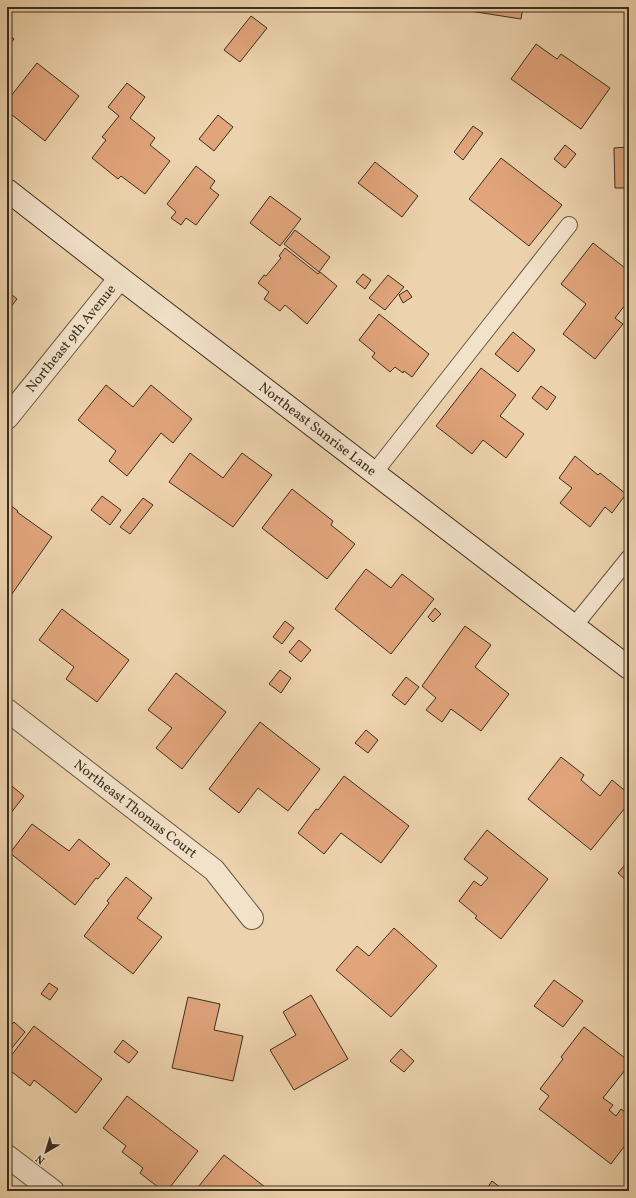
<svg xmlns="http://www.w3.org/2000/svg" width="636" height="1198" viewBox="0 0 636 1198" font-family="Vollkorn,serif">
  <style>
    .building { fill: #e1a47b; stroke: #3b2e1e }
    .lines { fill: none; stroke-linecap: round; stroke-linejoin: round }
    .lane-casing { stroke: #685742; stroke-width: 18 }
    .street-casing { stroke: #685742; stroke-width: 24 }
    .secondary-casing { stroke: #3b2e1e; stroke-width: 24 }
    .lane { stroke: #f3e2ca; stroke-width: 16 }
    .street { stroke: #f3e2ca; stroke-width: 22 }
    .secondary { stroke: #f3e2ca; stroke-width: 22 }
    .labels { text-anchor: middle; dominant-baseline: central; stroke-width: 3; stroke-linejoin: round; paint-order: stroke }
    .street-label { font-size: 14px; fill: #3b2e1e; stroke: #f3e2ca }
  </style>
  <rect width="100%" height="100%" fill="#edd3ad"/>
  <filter id="stains"><feTurbulence type="fractalNoise" baseFrequency=".005" numOctaves="4"/><feColorMatrix values="0 0 0 0 .2 0 0 0 0 .09 0 0 0 0 .02 0 0 0 .5 -.17"/></filter>
  <radialGradient id="worn" r=".72"><stop offset=".6" stop-color="#630" stop-opacity="0"/><stop offset="1" stop-color="#630" stop-opacity=".3"/></radialGradient>
  <!-- building -->
  <g class="building">
    <path d="M444,7H523L521,19Z"/>
    <path d="M251,16L267,28L240,62L224,50Z"/>
    <path d="M7,33L14,39L7,48Z"/>
    <path d="M536,44L557,59L561,54L610,88L581,129L511,79Z"/>
    <path d="M37,63L79,96L45,141L7,111V101Z"/>
    <path d="M127,83L145,97L130,118L155,138L150,145L170,161L145,194L121,176L118,179L92,158L106,140L102,137L119,116L108,107Z"/>
    <path d="M218,115L233,127L214,151L199,139Z"/>
    <path d="M473,126L483,133L463,160L454,152Z"/>
    <path d="M565,145L576,154L565,168L554,159Z"/>
    <path d="M629,147V188H615L614,148Z"/>
    <path d="M501,158L562,205L529,246L469,199Z"/>
    <path d="M375,162L418,196L402,217L358,183Z"/>
    <path d="M196,166L215,181L210,188L219,195L196,225L186,218L181,225L171,218L176,212L167,204Z"/>
    <path d="M270,196L301,219L280,246L250,223Z"/>
    <path d="M295,230L330,257L319,272L284,244Z"/>
    <path d="M593,243L629,271V300L615,318L623,324L595,359L563,334L586,304L561,284Z"/>
    <path d="M285,248L318,274L320,272L337,286L307,324L285,305L280,311L264,299L269,292L258,283L264,275L266,276L281,258L279,256Z"/>
    <path d="M363,274L371,280L365,289L356,282Z"/>
    <path d="M388,275L404,287L385,310L369,298Z"/>
    <path d="M407,290L412,297L403,303L399,295Z"/>
    <path d="M7,291L17,299L7,312Z"/>
    <path d="M379,314L429,354L412,377L404,371L403,373L395,367L390,372L372,357L375,353L359,340Z"/>
    <path d="M513,332L535,350L518,372L495,354Z"/>
    <path d="M481,368L516,395L500,416L524,434L506,458L483,440L472,454L436,426Z"/>
    <path d="M106,385L133,407L151,385L192,419L173,443L161,433L127,476L109,461L116,451L78,420Z"/>
    <path d="M541,386L556,397L547,410L532,398Z"/>
    <path d="M190,453L223,478L242,453L272,475L233,527L169,482Z"/>
    <path d="M575,456L598,475L600,473L626,494L612,513L605,507L590,527L560,503L572,488L559,478Z"/>
    <path d="M292,489L333,521L331,525L355,544L327,579L262,528Z"/>
    <path d="M102,496L121,510L110,525L91,510Z"/>
    <path d="M143,498L153,505L130,534L120,527Z"/>
    <path d="M10,505L18,511L17,512L52,537L7,601V509Z"/>
    <path d="M366,569L391,588L402,574L434,599L391,654L335,609Z"/>
    <path d="M435,608L441,614L433,622L428,617Z"/>
    <path d="M62,609L129,660L97,702L66,679L74,667L39,640Z"/>
    <path d="M285,621L294,628L282,644L273,637Z"/>
    <path d="M465,626L491,645L475,667L509,694L481,731L451,709L442,722L426,710L436,698L422,686Z"/>
    <path d="M299,640L311,650L301,662L289,652Z"/>
    <path d="M280,670L291,678L281,693L269,684Z"/>
    <path d="M176,673L226,712L182,769L156,748L172,728L148,710Z"/>
    <path d="M406,677L419,687L405,705L392,695Z"/>
    <path d="M260,722L320,769L288,811L258,788L239,813L209,789Z"/>
    <path d="M366,730L378,740L368,753L355,743Z"/>
    <path d="M561,757L584,775L581,780L600,796L612,780L629,794V803L591,850L528,799Z"/>
    <path d="M344,776L409,826L381,863L341,833L324,854L298,833L316,809L318,810Z"/>
    <path d="M7,782L24,796L7,818Z"/>
    <path d="M32,824L69,851L79,839L110,864L98,879L96,878L75,905L10,853Z"/>
    <path d="M487,830L548,879L501,939L475,918L477,916L459,901L474,881L481,886L488,878L464,859Z"/>
    <path d="M629,860V883L618,873Z"/>
    <path d="M126,877L152,898L137,918L162,937L133,974L84,936L109,903L107,901Z"/>
    <path d="M394,928L437,966L391,1017L336,970L357,946L369,956Z"/>
    <path d="M554,980L583,1001L563,1027L534,1006Z"/>
    <path d="M49,983L58,989L50,1000L41,994Z"/>
    <path d="M311,995L348,1059L294,1090L270,1050L296,1035L283,1012Z"/>
    <path d="M188,997L220,1004L214,1030L243,1036L233,1081L172,1068Z"/>
    <path d="M14,1022L25,1032L7,1054V1030Z"/>
    <path d="M34,1026L102,1079L76,1113L34,1080L30,1086L7,1068V1061Z"/>
    <path d="M584,1027L629,1061V1065L603,1098L613,1105L609,1110L616,1116L621,1109L629,1115V1140L611,1164L539,1109L549,1096L540,1089L563,1059L561,1057Z"/>
    <path d="M123,1040L138,1052L129,1063L114,1052Z"/>
    <path d="M401,1049L414,1061L404,1072L390,1061Z"/>
    <path d="M127,1096L198,1151L171,1186L173,1188L171,1191H163L140,1173L143,1168L122,1152L126,1146L103,1128Z"/>
    <path d="M224,1155L270,1191H205L199,1186Z"/>
    <path d="M492,1181L505,1191H485Z"/>
  </g>
  <g class="lines">
    <defs>
      <g id="lane">
        <path d="M374,473L569,225"/>
        <path d="M574,626L629,558"/>
      </g>
      <g id="street">
        <path id="s1" d="M7,418L120,278"/>
        <path id="s2" d="M7,710L214,870L252,918"/>
        <path d="M7,1156L53,1191"/>
      </g>
      <g id="secondary">
        <path id="s3" d="M7,190L120,278L629,668"/>
      </g>
    </defs>
    <!-- lane casing -->
    <use href="#lane" class="lane-casing"/>
    <!-- street casing -->
    <use href="#street" class="street-casing"/>
    <!-- secondary casing -->
    <use href="#secondary" class="secondary-casing"/>
    <!-- lane -->
    <use href="#lane" class="lane"/>
    <!-- street -->
    <use href="#street" class="street"/>
    <!-- secondary -->
    <use href="#secondary" class="secondary"/>
  </g>
  <g class="labels">
    <!-- street labels -->
    <g class="street-label">
      <text stroke="none"><textPath href="#s1" startOffset="102">Northeast 9th Avenue</textPath></text>
      <text stroke="none"><textPath href="#s3" startOffset="392">Northeast Sunrise Lane</textPath></text>
      <text stroke="none"><textPath href="#s2" startOffset="162">Northeast Thomas Court</textPath></text>
    </g>
  </g>
  <!-- margin -->
  <rect width="636" height="1198" fill="none" stroke="#edd3ad" stroke-width="24"/>
  <rect x="8" y="8" width="620" height="1182" fill="none" stroke="#3b2e1e" stroke-width="2"/>
  <rect x="12" y="12" width="612" height="1174" fill="none" stroke="#3b2e1e"/>
  <!-- north arrow -->
  <g transform="translate(46 1152) rotate(218)" stroke="#f3e2ca" stroke-width="3" paint-order="stroke">
  <path d="M0-3L7 15L0 10L-7 15Z" fill="#3b2e1e"/>
  <text y="-6" font-size="11" font-weight="bold" text-anchor="middle" fill="#3b2e1e">N</text>
  </g>
  <rect width="100%" height="100%" filter="url(#stains)"/>
  <rect width="100%" height="100%" fill="url(#worn)"/>
</svg>
